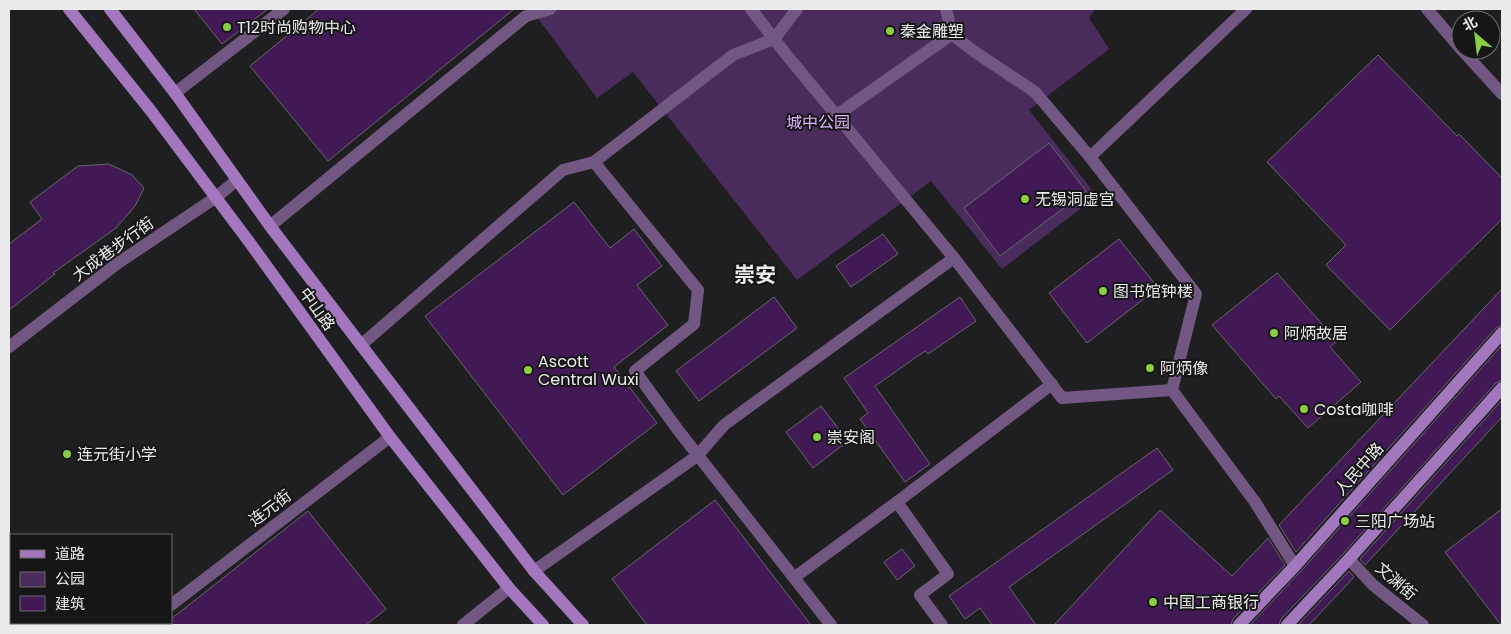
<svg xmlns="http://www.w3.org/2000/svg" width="1511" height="634" viewBox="0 0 1511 634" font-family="Poppins,'Noto Sans SC',sans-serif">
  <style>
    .green { fill: #4a2c5c }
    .building { fill: #411a55; stroke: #686669 }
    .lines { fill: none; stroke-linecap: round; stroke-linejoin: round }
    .pedestrian { stroke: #725783; stroke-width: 12 }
    .minor { stroke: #725783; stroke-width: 12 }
    .tertiary { stroke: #725783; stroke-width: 12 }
    .secondary { stroke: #a277bd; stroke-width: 12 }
    .poi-dot { fill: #8bce46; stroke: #161517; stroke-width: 2 }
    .labels { text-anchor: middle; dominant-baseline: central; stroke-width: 4; stroke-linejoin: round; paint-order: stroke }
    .poi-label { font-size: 16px; fill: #ecebec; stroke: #161517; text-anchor: start }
    .park-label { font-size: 16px; fill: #deb2fa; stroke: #161517 }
    .street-label { font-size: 16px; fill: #ecebec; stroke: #161517 }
    .district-label { font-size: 21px; font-weight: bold; fill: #ecebec; stroke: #161517 }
  </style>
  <rect width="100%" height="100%" fill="#1f1e20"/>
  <!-- green -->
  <path class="green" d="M531,9H1095L1089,18L1109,49L1029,110L1097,196L1002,269L931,181L797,280L633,72L597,98Z"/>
  <!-- building -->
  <g class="building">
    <path d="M194,9H268L222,44Z"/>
    <path d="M319,9H514L328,161L250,66Z"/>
    <path d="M1378,55L1457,136L1459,134L1502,178V219L1390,330L1326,265L1346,245L1267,162Z"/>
    <path d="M1049,143L1086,191L1000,256L964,208Z"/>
    <path d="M109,164L132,175L144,188L135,206L116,228L53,273L55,274L9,310V244L42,219L30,202L78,166Z"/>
    <path d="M574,202L610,248L634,229L662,266L637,285L668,325L614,367L657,423L563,495L425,316Z"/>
    <path d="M883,234L898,254L851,287L836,266Z"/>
    <path d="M1119,239L1158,288L1087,343L1049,293Z"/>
    <path d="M1277,273L1337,341L1330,347L1361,382L1308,428L1279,396L1276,399L1212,325Z"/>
    <path d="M1502,289V325L1496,328L1296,552L1279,525Z"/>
    <path d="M774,297L797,328L699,401L676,371Z"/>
    <path d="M960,297L976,321L928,354L925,351L875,386L930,464L905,482L860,419L868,413L844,378Z"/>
    <path d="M1502,345V380L1496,383L1343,554L1281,619L1279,625H1250L1301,571Z"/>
    <path d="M1502,400V417L1365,565L1360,559Z"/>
    <path d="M821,406L848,441L813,468L786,432Z"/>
    <path d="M1157,448L1173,470L1009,587L1036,625H992L980,608L965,619L949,596Z"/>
    <path d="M715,500L811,625H647L612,579Z"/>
    <path d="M1502,509V625H1501L1445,552Z"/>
    <path d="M1160,510L1232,576L1268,538L1285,565L1233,619L1231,625H1054Z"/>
    <path d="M308,511L386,609L366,625H164L167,623H171V619Z"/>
    <path d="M902,549L915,566L897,580L884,562Z"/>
    <path d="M1349,571L1354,577L1309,625H1298Z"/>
  </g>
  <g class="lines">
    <!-- pedestrian -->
    <g class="pedestrian">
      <path d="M751,9L785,53L954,258L1062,398L1172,390"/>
      <path d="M946,9L952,34"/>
      <path d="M175,93L284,9"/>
      <path d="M837,115L952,34L972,50L1035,92L1090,157L1196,294L1172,390L1255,502L1295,566"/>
      <path d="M1090,157L1246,9"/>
      <path d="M594,162L733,55L774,39L797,9"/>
      <path d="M270,226L526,16L550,9"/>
      <path d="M361,345L563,170L594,162L698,290L694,324L635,371L678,430L831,625"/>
      <path d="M9,347L118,263L215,198L237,180"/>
      <path d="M897,502L948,574L920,595L942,625"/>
      <path d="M534,571L697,456L724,425L954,258"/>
      <path d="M795,577L897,502L1052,384"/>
      <path d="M171,605L390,437"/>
      <path d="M145,625L149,623"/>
    </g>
    <!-- minor -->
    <path class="minor" d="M1349,559L1373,585L1423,625"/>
    <!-- tertiary -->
    <g class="tertiary">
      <path d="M1427,9L1461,49"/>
      <path d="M1462,50L1502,94"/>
      <path d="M463,625L509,588"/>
    </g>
    <!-- secondary -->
    <g class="secondary">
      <path d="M69,9L151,111L250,243L390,437L509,588L543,625"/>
      <path d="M110,9L175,93L270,226L361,345L534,571L583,625"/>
      <path d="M1239,625L1295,566L1502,333"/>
      <path d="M1287,625L1349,559L1502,388"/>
    </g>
  </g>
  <!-- markers -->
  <g class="poi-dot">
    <circle cx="227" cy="27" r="5"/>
    <circle cx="890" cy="31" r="5"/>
    <circle cx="1025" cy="199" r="5"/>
    <circle cx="1103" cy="291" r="5"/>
    <circle cx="1274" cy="333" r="5"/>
    <circle cx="1150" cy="368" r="5"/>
    <circle cx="528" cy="370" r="5"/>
    <circle cx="1304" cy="409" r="5"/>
    <circle cx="817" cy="437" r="5"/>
    <circle cx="67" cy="454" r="5"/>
    <circle cx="1345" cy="521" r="5"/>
    <circle cx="1153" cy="602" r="5"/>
  </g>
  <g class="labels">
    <!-- poi labels -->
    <g class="poi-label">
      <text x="237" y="27">T12时尚购物中心</text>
      <text x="900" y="31">秦金雕塑</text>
      <text x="1035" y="199">无锡洞虚宫</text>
      <text x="1113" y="291">图书馆钟楼</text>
      <text x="1284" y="333">阿炳故居</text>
      <text x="538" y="361">Ascott<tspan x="538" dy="18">Central Wuxi</tspan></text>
      <text x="1160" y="368">阿炳像</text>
      <text x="1314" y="409">Costa咖啡</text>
      <text x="827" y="437">崇安阁</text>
      <text x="77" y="454">连元街小学</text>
      <text x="1355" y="521">三阳广场站</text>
      <text x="1163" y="602">中国工商银行</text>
    </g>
    <!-- park labels -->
    <g class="park-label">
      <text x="818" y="122">城中公园</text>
    </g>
    <!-- street labels -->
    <g class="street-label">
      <text transform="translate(113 249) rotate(-36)">大成巷步行街</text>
      <text transform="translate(317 309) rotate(54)">中山路</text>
      <text transform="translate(1359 469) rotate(-48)">人民中路</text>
      <text transform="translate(270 508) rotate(-37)">连元街</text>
      <text transform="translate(1396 581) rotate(41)">文渊街</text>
    </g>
    <!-- district labels -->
    <g class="district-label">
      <text x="755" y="274">崇安</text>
    </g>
  </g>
  <!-- border -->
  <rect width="1511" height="634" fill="none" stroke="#ecebec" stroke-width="20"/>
  <!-- legend -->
  <rect x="10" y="534" width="162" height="90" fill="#161517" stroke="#6c6b6c"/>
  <rect x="20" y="550" width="25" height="8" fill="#a277bd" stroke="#6c6b6c"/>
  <text x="55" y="559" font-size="15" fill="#ecebec">道路</text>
  <rect x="20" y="572" width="25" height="15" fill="#4a2c5c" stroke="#6c6b6c"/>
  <text x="55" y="584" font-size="15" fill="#ecebec">公园</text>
  <rect x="20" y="596" width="25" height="15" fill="#411a55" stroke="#6c6b6c"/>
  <text x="55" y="609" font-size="15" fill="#ecebec">建筑</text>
  <!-- north arrow -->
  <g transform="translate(1476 35) rotate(332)"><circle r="24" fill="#161517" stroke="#6c6b6c"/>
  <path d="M0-4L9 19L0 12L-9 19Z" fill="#8bce46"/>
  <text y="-8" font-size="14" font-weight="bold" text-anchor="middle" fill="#ecebec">北</text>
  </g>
</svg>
